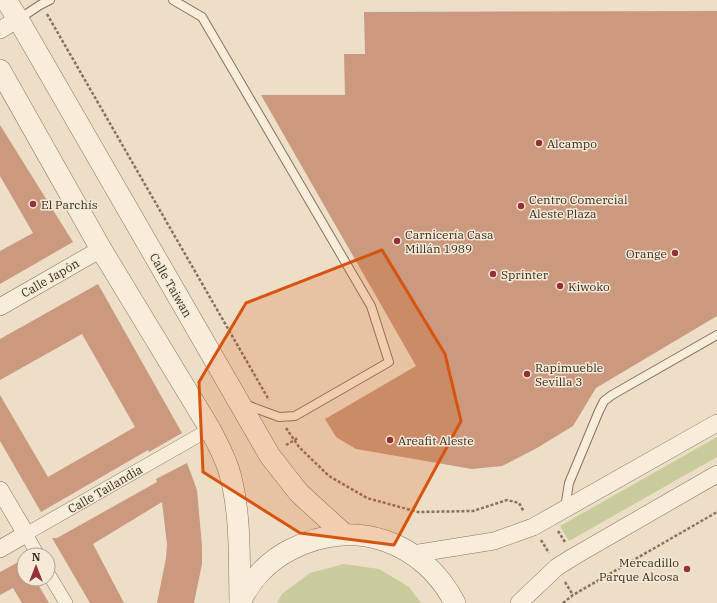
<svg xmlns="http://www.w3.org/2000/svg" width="717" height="603" viewBox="0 0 717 603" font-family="'IBM Plex Serif',serif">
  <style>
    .green { fill: #c9cb9b }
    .building { fill: #ca997e }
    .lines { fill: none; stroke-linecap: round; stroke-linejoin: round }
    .service-casing { stroke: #89715d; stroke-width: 10 }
    .pedestrian-casing { stroke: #89715d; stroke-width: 14 }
    .minor-casing { stroke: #89715d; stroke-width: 18 }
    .tertiary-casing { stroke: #89715d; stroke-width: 22 }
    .path { stroke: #89715d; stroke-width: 2.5; stroke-dasharray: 3 2; stroke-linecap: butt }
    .service { stroke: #f8edda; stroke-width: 8 }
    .pedestrian { stroke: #f8edda; stroke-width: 13 }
    .minor { stroke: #f8edda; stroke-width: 17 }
    .tertiary { stroke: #f8edda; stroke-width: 21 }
    .marked { fill: #d6540e; fill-opacity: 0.2; stroke: #d6540e; stroke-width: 3; stroke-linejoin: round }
    .poi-dot { fill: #962f36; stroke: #f5ead7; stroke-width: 1.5 }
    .labels { text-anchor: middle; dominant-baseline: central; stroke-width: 3; stroke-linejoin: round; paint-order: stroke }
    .poi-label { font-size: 12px; fill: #392b20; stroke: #f5ead7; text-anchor: start }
    .street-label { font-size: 12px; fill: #392b20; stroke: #f5ead7 }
  </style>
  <rect width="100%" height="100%" fill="#eddfc7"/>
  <!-- green -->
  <g class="green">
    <path d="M717,437V457L569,541L560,526Z"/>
    <path d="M344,564L379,569L409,587L421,603H277L282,594L310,573Z"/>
  </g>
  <!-- building -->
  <g class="building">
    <path d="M717,11V316L596,388L573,426L537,448L502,466L472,469L356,449L336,437L325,419L416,366L261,95H345L344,54H365L364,12Z"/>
    <path d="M0,125L73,242L0,284V251L33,233L0,176Z"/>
    <path d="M98,284L182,433L149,452L148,450L41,512L0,441V395L48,477L135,427L82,334L0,380V339Z"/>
    <path d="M187,463L197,490L202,546V564L194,603H157L166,558L167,544L162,502L93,544L124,603H90L52,538H57L157,482L156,479Z"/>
    <path d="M24,559V579H35L49,603H22L13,588L0,595V572Z"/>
  </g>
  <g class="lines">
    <defs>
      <g id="service">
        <path d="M173,0L202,17L371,306L389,362L295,416L279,417L244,404"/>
        <path d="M19,19L40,5L50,0"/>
        <path d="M565,508L569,483L599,411L604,401L612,395L717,335"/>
      </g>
      <g id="pedestrian">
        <path d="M38,555L26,534L210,429"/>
        <path d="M48,573L66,603"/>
      </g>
      <g id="minor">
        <path d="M0,30L18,19"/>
        <path d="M0,307L101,249"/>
        <path d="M0,490L26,534L0,549"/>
        <path d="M413,554L494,541L533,527L717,423"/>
        <path d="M519,603L557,567L573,557L717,474"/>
      </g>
      <g id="tertiary">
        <path d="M6,0L18,19L270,456L299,493L344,534"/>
        <path d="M0,70L101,249L210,429C217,443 226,458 230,474C241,515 239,558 240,601"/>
        <path d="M240,603C250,580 269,560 292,549C354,517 423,541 455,603"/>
      </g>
    </defs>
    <!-- service casing -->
    <use href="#service" class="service-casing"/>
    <!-- pedestrian casing -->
    <use href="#pedestrian" class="pedestrian-casing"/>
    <!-- minor casing -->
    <use href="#minor" class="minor-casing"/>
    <!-- tertiary casing -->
    <use href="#tertiary" class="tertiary-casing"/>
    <!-- path -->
    <g class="path">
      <path d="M47,14L269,400"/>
      <path d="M286,428L299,447L329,476L367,498L418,512L473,511L507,500L519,503L524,512"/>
      <path d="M286,445L298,438"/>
      <path d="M558,531L565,542"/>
      <path d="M541,540L549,553"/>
      <path d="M565,582L573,595"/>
      <path d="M563,603L573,595L717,512"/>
    </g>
    <!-- service -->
    <use href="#service" class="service"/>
    <!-- pedestrian -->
    <use href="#pedestrian" class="pedestrian"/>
    <!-- minor -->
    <use href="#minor" class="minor"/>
    <!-- tertiary -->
    <use href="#tertiary" class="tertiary"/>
  </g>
  <!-- marked area -->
  <path class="marked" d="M382,250L445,354L461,421L394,545L300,533L203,472L199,382L246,303Z"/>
  <!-- markers -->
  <g class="poi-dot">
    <circle cx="539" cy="143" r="4"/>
    <circle cx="33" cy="204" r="4"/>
    <circle cx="521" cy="206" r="4"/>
    <circle cx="397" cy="241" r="4"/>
    <circle cx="675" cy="253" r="4"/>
    <circle cx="493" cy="274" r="4"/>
    <circle cx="560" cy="286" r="4"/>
    <circle cx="527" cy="374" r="4"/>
    <circle cx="390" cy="440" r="4"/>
    <circle cx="687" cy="569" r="4"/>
  </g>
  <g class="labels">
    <!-- poi labels -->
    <g class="poi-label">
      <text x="547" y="143">Alcampo</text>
      <text x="529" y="199">Centro Comercial<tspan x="529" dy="14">Aleste Plaza</tspan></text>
      <text x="41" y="204">El Parchís</text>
      <text x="405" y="234">Carnicería Casa<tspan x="405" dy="14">Millán 1989</tspan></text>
      <text x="667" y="253" text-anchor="end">Orange</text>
      <text x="501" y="274">Sprinter</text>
      <text x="568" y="286">Kiwoko</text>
      <text x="535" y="367">Rapimueble<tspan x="535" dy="14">Sevilla 3</tspan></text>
      <text x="398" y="440">Areafit Aleste</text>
      <text x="679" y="562" text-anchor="end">Mercadillo<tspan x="679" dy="14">Parque Alcosa</tspan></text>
    </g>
    <!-- street labels -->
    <g class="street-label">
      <text transform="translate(50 278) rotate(-30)">Calle Japón</text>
      <text transform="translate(171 285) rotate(60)">Calle Taiwan</text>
      <text transform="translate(105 489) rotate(-30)">Calle Tailandia</text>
    </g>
  </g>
  <!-- north arrow -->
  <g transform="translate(36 567)"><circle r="19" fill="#f5ead7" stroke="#aa9e8e"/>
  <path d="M0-3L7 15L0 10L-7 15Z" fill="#962f36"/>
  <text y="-6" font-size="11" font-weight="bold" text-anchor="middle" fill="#392b20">N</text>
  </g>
</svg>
